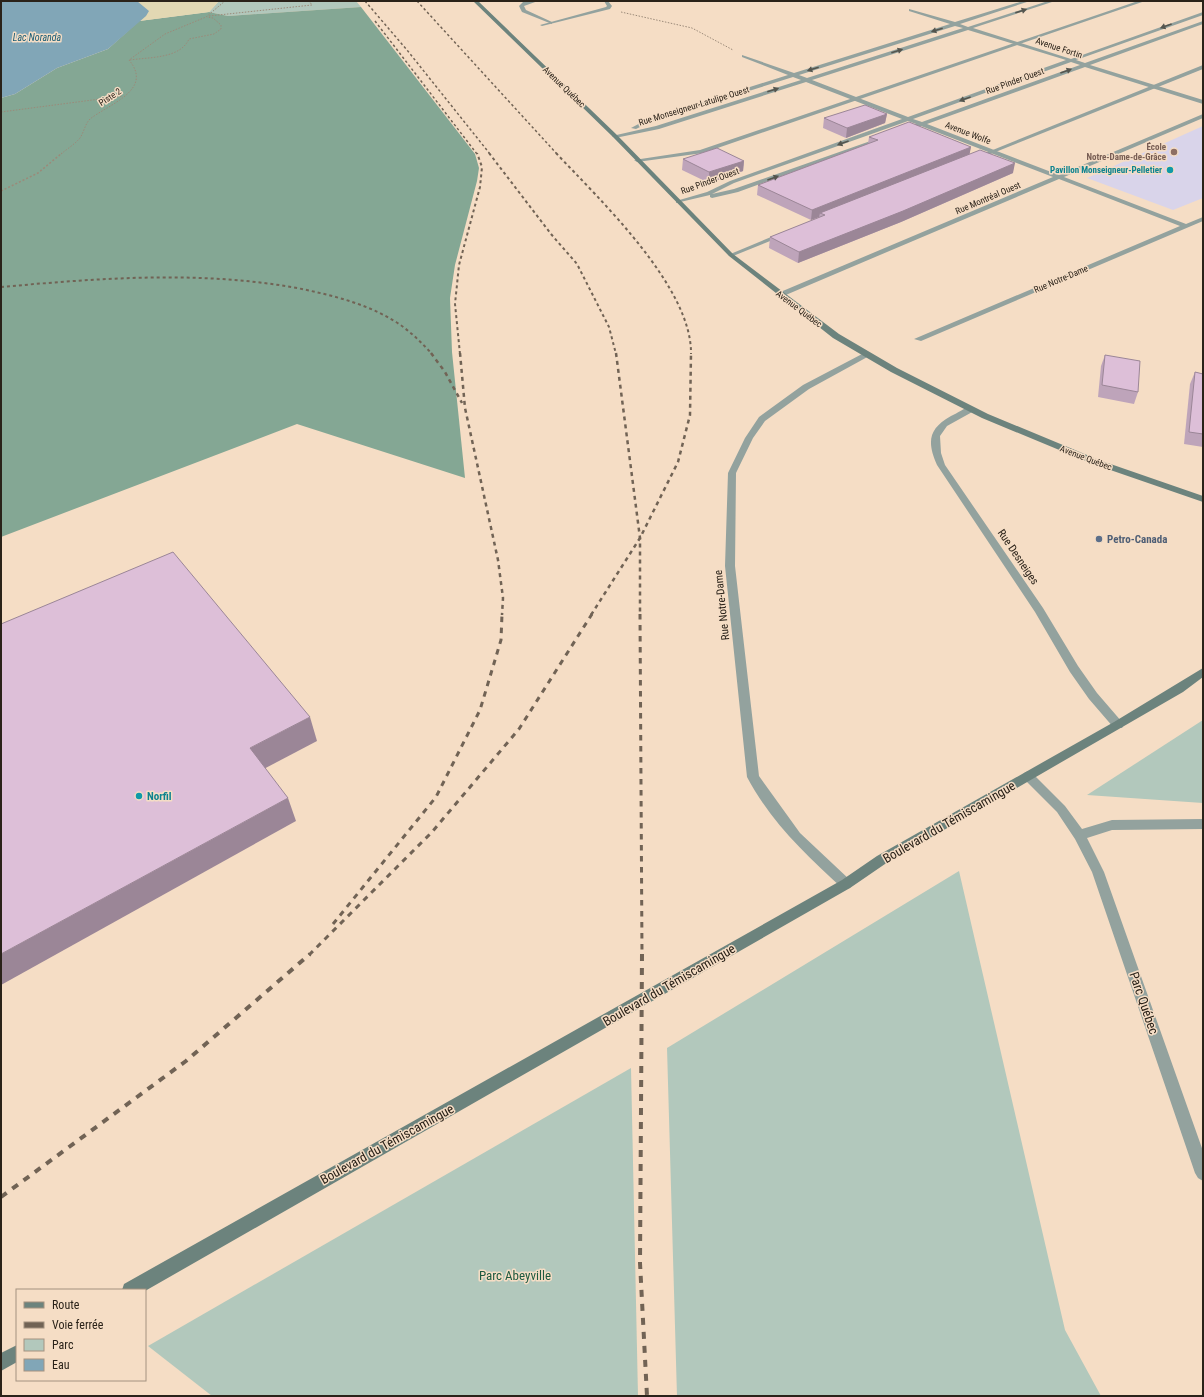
<svg xmlns="http://www.w3.org/2000/svg" width="1204" height="1397" viewBox="0 0 1204 1397" font-family="'Roboto Condensed',sans-serif">
  <style>
    .education { fill: #d9d4ea }
    .green { fill: #b2c8bc }
    .forest { fill: #84a794 }
    .sand { fill: #e2d8b3 }
    .water { fill: #81a6b7 }
    .lines { fill: none; stroke-linecap: round; stroke-linejoin: round }
    .path-far1 { stroke: #9b8a79; stroke-width: 1; stroke-dasharray: 1.5 1.5; stroke-linecap: butt }
    .path { stroke: #9b8a79; stroke-width: 1.5; stroke-dasharray: 2 2; stroke-linecap: butt }
    .service { fill: #93a29e; fill-rule: evenodd }
    .minor { fill: #93a29e; fill-rule: evenodd }
    .secondary { fill: #6c837d; fill-rule: evenodd }
    .rail-far4 { stroke: #716355; stroke-width: 1.5; stroke-dasharray: 2.5 2.5; stroke-linecap: butt }
    .rail-far3 { stroke: #716355; stroke-width: 2; stroke-dasharray: 3 3; stroke-linecap: butt }
    .rail-far2 { stroke: #716355; stroke-width: 2.5; stroke-dasharray: 4 4; stroke-linecap: butt }
    .rail-far1 { stroke: #716355; stroke-width: 3; stroke-dasharray: 5.5 5.5; stroke-linecap: butt }
    .rail { stroke: #716355; stroke-width: 4; stroke-dasharray: 7 7; stroke-linecap: butt }
    .wall { fill: #bea4ba }
    .shaded-wall { fill: #9b8697 }
    .building { fill: #ddbfd8; stroke: #9b8697 }
    .oneway { fill: #54554e }
    .education-dot { fill: #8d6e63; stroke: #f5ddc5; stroke-width: 1.5 }
    .culture-dot { fill: #0f9aa8; stroke: #f5ddc5; stroke-width: 1.5 }
    .service-dot { fill: #5c6f8a; stroke: #f5ddc5; stroke-width: 1.5 }
    .labels { text-anchor: middle; dominant-baseline: central; stroke-width: 3; stroke-linejoin: round; paint-order: stroke }
    .far-street-label { font-size: 9px; fill: #2a2219; stroke: #f5ddc5 }
    .far-education-label { font-size: 9px; font-weight: bold; fill: #785e54; stroke: #f5ddc5; text-anchor: end }
    .far-culture-label { font-size: 9px; font-weight: bold; fill: #0d838f; stroke: #f5ddc5; text-anchor: end }
    .far-water-label { font-size: 10px; font-style: italic; fill: #145973; stroke: #f5ddc5 }
    .service-label { font-size: 11px; font-weight: bold; fill: #4e5e75; stroke: #f5ddc5; text-anchor: start }
    .street-label { font-size: 11px; fill: #2a2219; stroke: #f5ddc5 }
    .culture-label { font-size: 11px; font-weight: bold; fill: #0d838f; stroke: #f5ddc5; text-anchor: start }
    .near-street-label { font-size: 13px; fill: #2a2219; stroke: #f5ddc5 }
    .near-park-label { font-size: 13px; fill: #1d5a40; stroke: #f5ddc5 }
  </style>
  <rect width="100%" height="100%" fill="#f5ddc5"/>
  <!-- education -->
  <path class="education" d="M1203,126V198L1173,210L1087,178Z"/>
  <!-- green -->
  <g class="green">
    <path d="M219,1H356L361,7L228,16L209,12Z"/>
    <path d="M1203,720V803L1087,795Z"/>
    <path d="M959,871L1065,1330L1101,1396H677L667,1048Z"/>
    <path d="M631,1068L638,1396H212L148,1346Z"/>
  </g>
  <!-- forest -->
  <path class="forest" d="M361,7L475,154L479,168L477,181L455,265L450,298L452,352L465,478L297,424L1,537V98L15,94L57,68L108,49L139,21L209,12L228,16Z"/>
  <!-- sand -->
  <path class="sand" d="M137,1H219L209,12L139,21L148,11Z"/>
  <!-- water -->
  <path class="water" d="M1,1H137L149,11L146,16L108,49L57,68L15,94L1,98Z"/>
  <g class="lines">
    <!-- path-far1 -->
    <g class="path-far1">
      <path d="M621,12L692,28L733,50"/>
      <path d="M209,16L312,5L309,1"/>
      <path d="M130,60C149,57 180,59 189,39L214,34L221,29V25L213,18L207,17"/>
      <path d="M1,112L123,96"/>
      <path d="M61,154C67,149 75,144 80,138C84,132 85,124 90,119C109,104 154,90 129,60L165,34L206,17L225,1"/>
    </g>
    <!-- path -->
    <path class="path" d="M1,191L38,173L62,153"/>
    <!-- service -->
    <g class="service">
      <path d="M538,1L524,6L526,10L552,22V24L522,12L519,6L523,2Z"/>
      <path d="M1138,1H1145L703,153L637,162L634,160L700,150Z"/>
      <path d="M1203,65V69L978,159L973,158Z"/>
      <path d="M783,232L786,234L785,235L733,256L728,255Z"/>
    </g>
    <!-- minor -->
    <g class="minor">
      <path d="M604,1H608L612,6L610,9L542,26L540,25L606,7L607,6Z"/>
      <path d="M1023,1H1030L960,24L968,27L1048,1H1055L973,28L1071,59L1203,12V15L1076,60L1085,63L1203,21V24L1090,65L1203,100V104L1085,67L927,124L1059,175L1203,114V118L1064,177L1186,224L1203,217V221L921,341L914,339L1180,226L1059,179L781,297L777,295L778,293L1053,177L921,126L901,132V130L916,124L908,121L734,183L712,194L734,189L879,138L884,139L738,192L712,198L710,197V195L676,203V201L707,192L730,181L902,119L806,82L659,129L615,138L612,136L656,126L801,80L793,77L650,122L636,129L631,128L646,120L788,75L742,57V55L794,73L950,24L909,11V9L955,22ZM955,26L963,28L807,78L799,75ZM968,30L1066,60L908,117L812,80ZM1071,62L1080,65L922,122L913,119Z"/>
      <path d="M864,353L871,355L809,389L765,421L753,438L736,473L735,566L759,776L800,833L850,880L852,884L850,888L846,889L842,888C805,854 771,822 747,777L725,566L728,473L745,438L759,417L803,385Z"/>
      <path d="M971,406L975,409L974,411L947,426L940,436L941,453L945,465L1043,608L1078,666L1097,693L1122,722L1124,725L1122,728H1114L1089,699L1070,672L1035,612L937,465C927,442 928,429 951,416C958,413 964,408 971,406Z"/>
      <path d="M1028,771L1032,773L1065,806L1082,829L1112,820L1203,819V829L1112,830L1087,838L1104,872L1203,1151V1181L1198,1178L1195,1173L1092,872L1075,839L1057,812L1024,779L1022,776L1024,773Z"/>
    </g>
    <!-- secondary -->
    <g class="secondary">
      <path d="M473,1H478L617,135L733,254L839,334L897,368L988,414L1099,460L1203,496V502L1093,464L982,418L891,372L833,338L729,256L613,137Z"/>
      <path d="M1203,668V677L1183,692L885,864L850,888L145,1291L122,1290L124,1284L842,880L877,856L1114,722Z"/>
      <path d="M17,1345V1362L1,1371V1353Z"/>
    </g>
    <!-- rail-far4 -->
    <g class="rail-far4">
      <path d="M365,1L407,50L490,154"/>
      <path d="M417,1L557,154"/>
      <path d="M375,21L477,154"/>
    </g>
    <!-- rail-far3 -->
    <g class="rail-far3">
      <path d="M489,153L551,234L577,264L609,327L616,354"/>
      <path d="M556,153C600,200 692,287 691,354"/>
      <path d="M1,287C101,278 203,270 302,289C335,296 367,304 396,322C410,331 421,342 432,354"/>
      <path d="M460,354L455,304L459,265L480,187L482,167L477,153"/>
    </g>
    <!-- rail-far2 -->
    <g class="rail-far2">
      <path d="M431,353L445,372L462,403"/>
      <path d="M460,353L465,408L498,560L503,598L502,615"/>
      <path d="M616,353L640,538V615"/>
      <path d="M591,615L640,538L678,462L690,415L691,353"/>
    </g>
    <!-- rail-far1 -->
    <g class="rail-far1">
      <path d="M640,614L642,955"/>
      <path d="M333,924L436,797L480,710L501,640L502,614"/>
      <path d="M309,955L432,832L519,729L592,614"/>
    </g>
    <!-- rail -->
    <g class="rail">
      <path d="M642,954L640,1263L647,1396"/>
      <path d="M1,1197L186,1061L310,954"/>
    </g>
  </g>
  <!-- wall -->
  <g class="wall">
    <path d="M887,114L885,123L846,138L823,128L824,118Z"/>
    <path d="M869,137L971,147L969,154L1013,173L901,222L798,263L769,248L770,237L819,218V217L811,220L757,195L758,185L868,144Z"/>
    <path d="M683,159L744,161L743,171L709,183L682,170Z"/>
    <path d="M1105,355L1138,392L1134,404L1098,397L1101,366Z"/>
    <path d="M1195,372L1203,374V447L1184,444L1190,384Z"/>
  </g>
  <!-- shaded-wall -->
  <g class="shaded-wall">
    <path d="M887,114L885,123L846,138L847,128Z"/>
    <path d="M971,147L969,157L820,213L819,217L811,220L812,210Z"/>
    <path d="M744,161L743,171L709,183V172Z"/>
    <path d="M1015,163L1013,173L901,222L798,263L799,252Z"/>
    <path d="M310,717L317,741L258,772L250,748Z"/>
    <path d="M288,798L296,821L1,985V954Z"/>
  </g>
  <!-- building -->
  <g class="building">
    <path d="M865,105L887,114L847,128L824,118Z"/>
    <path d="M909,122L971,147L812,210L758,185L878,140L869,137Z"/>
    <path d="M717,148L744,161L709,172L683,159Z"/>
    <path d="M980,150L1015,163L903,211L799,252L770,237L825,215L820,213Z"/>
    <path d="M1105,355L1140,361L1138,392L1102,385Z"/>
    <path d="M1195,372L1203,374V434L1189,432Z"/>
    <path d="M173,552L310,717L250,748L288,798L1,954V624Z"/>
  </g>
  <!-- one-way arrows -->
  <defs><path id="oneway-solid" d="M-6-.8H1V-3.2L6.5 0L1 3.2V.8H-6Z"/></defs>
  <g class="oneway">
    <use href="#oneway-solid" transform="translate(1021 11) rotate(-18)"/>
    <use href="#oneway-solid" transform="translate(1166 26) rotate(160)"/>
    <use href="#oneway-solid" transform="translate(937 30) rotate(162)"/>
    <use href="#oneway-solid" transform="translate(897 51) rotate(-18)"/>
    <use href="#oneway-solid" transform="translate(813 69) rotate(162)"/>
    <use href="#oneway-solid" transform="translate(1066 71) rotate(-20)"/>
    <use href="#oneway-solid" transform="translate(773 90) rotate(-18)"/>
    <use href="#oneway-solid" transform="translate(965 99) rotate(160)"/>
    <use href="#oneway-solid" transform="translate(843 143) rotate(160)"/>
    <use href="#oneway-solid" transform="translate(773 178) rotate(-20)"/>
  </g>
  <!-- markers -->
  <circle class="education-dot" cx="1174" cy="152" r="4"/>
  <g class="culture-dot">
    <circle cx="1170" cy="170" r="4"/>
    <circle cx="139" cy="796" r="4"/>
  </g>
  <circle class="service-dot" cx="1099" cy="539" r="4"/>
  <g class="labels">
    <!-- far-street labels -->
    <g class="far-street-label">
      <text transform="translate(1059 48) rotate(18)">Avenue Fortin</text>
      <text transform="translate(1015 81) rotate(-20)">Rue Pinder Ouest</text>
      <text transform="translate(564 87) rotate(44)">Avenue Québec</text>
      <text transform="translate(110 97) rotate(-33)">Piste 2</text>
      <text transform="translate(694 106) rotate(-17)">Rue Monseigneur-Latulipe Ouest</text>
      <text transform="translate(968 133) rotate(21)">Avenue Wolfe</text>
      <text transform="translate(710 181) rotate(-20)">Rue Pinder Ouest</text>
      <text transform="translate(988 198) rotate(-23)">Rue Montréal Ouest</text>
      <text transform="translate(1061 279) rotate(-23)">Rue Notre-Dame</text>
      <text transform="translate(799 309) rotate(37)">Avenue Québec</text>
      <text transform="translate(1086 458) rotate(21)">Avenue Québec</text>
    </g>
    <!-- far-education labels -->
    <g class="far-education-label">
      <text x="1166" y="147">École<tspan x="1166" dy="10">Notre-Dame-de-Grâce</tspan></text>
    </g>
    <!-- far-culture labels -->
    <g class="far-culture-label">
      <text x="1162" y="170">Pavillon Monseigneur-Pelletier</text>
    </g>
    <!-- far-water labels -->
    <g class="far-water-label">
      <text x="37" y="37">Lac Noranda</text>
    </g>
    <!-- service labels -->
    <g class="service-label">
      <text x="1107" y="539">Petro-Canada</text>
    </g>
    <!-- street labels -->
    <g class="street-label">
      <text transform="translate(1018 557) rotate(56)">Rue Desneiges</text>
      <text transform="translate(722 605) rotate(-96)">Rue Notre-Dame</text>
    </g>
    <!-- culture labels -->
    <g class="culture-label">
      <text x="147" y="796">Norfil</text>
    </g>
    <!-- near-street labels -->
    <g class="near-street-label">
      <text transform="translate(949 822) rotate(-30)">Boulevard du Témiscamingue</text>
      <text transform="translate(669 985) rotate(-30)">Boulevard du Témiscamingue</text>
      <text transform="translate(1144 1003) rotate(71)">Parc Québec</text>
      <text transform="translate(387 1144) rotate(-29)">Boulevard du Témiscamingue</text>
    </g>
    <!-- near-park labels -->
    <g class="near-park-label">
      <text x="515" y="1275">Parc Abeyville</text>
    </g>
  </g>
  <!-- border -->
  <rect width="1204" height="1397" fill="none" stroke="#2a2219" stroke-width="4"/>
  <!-- legend -->
  <rect x="16" y="1289" width="130" height="92" fill="#f5ddc5" stroke="#a49280"/>
  <rect x="24" y="1302" width="20" height="6" fill="#6c837d" stroke="#a49280"/>
  <text x="52" y="1309" font-size="12" fill="#2a2219">Route</text>
  <rect x="24" y="1322" width="20" height="6" fill="#716355" stroke="#a49280"/>
  <text x="52" y="1329" font-size="12" fill="#2a2219">Voie ferrée</text>
  <rect x="24" y="1339" width="20" height="12" fill="#b2c8bc" stroke="#a49280"/>
  <text x="52" y="1349" font-size="12" fill="#2a2219">Parc</text>
  <rect x="24" y="1359" width="20" height="12" fill="#81a6b7" stroke="#a49280"/>
  <text x="52" y="1369" font-size="12" fill="#2a2219">Eau</text>
</svg>
